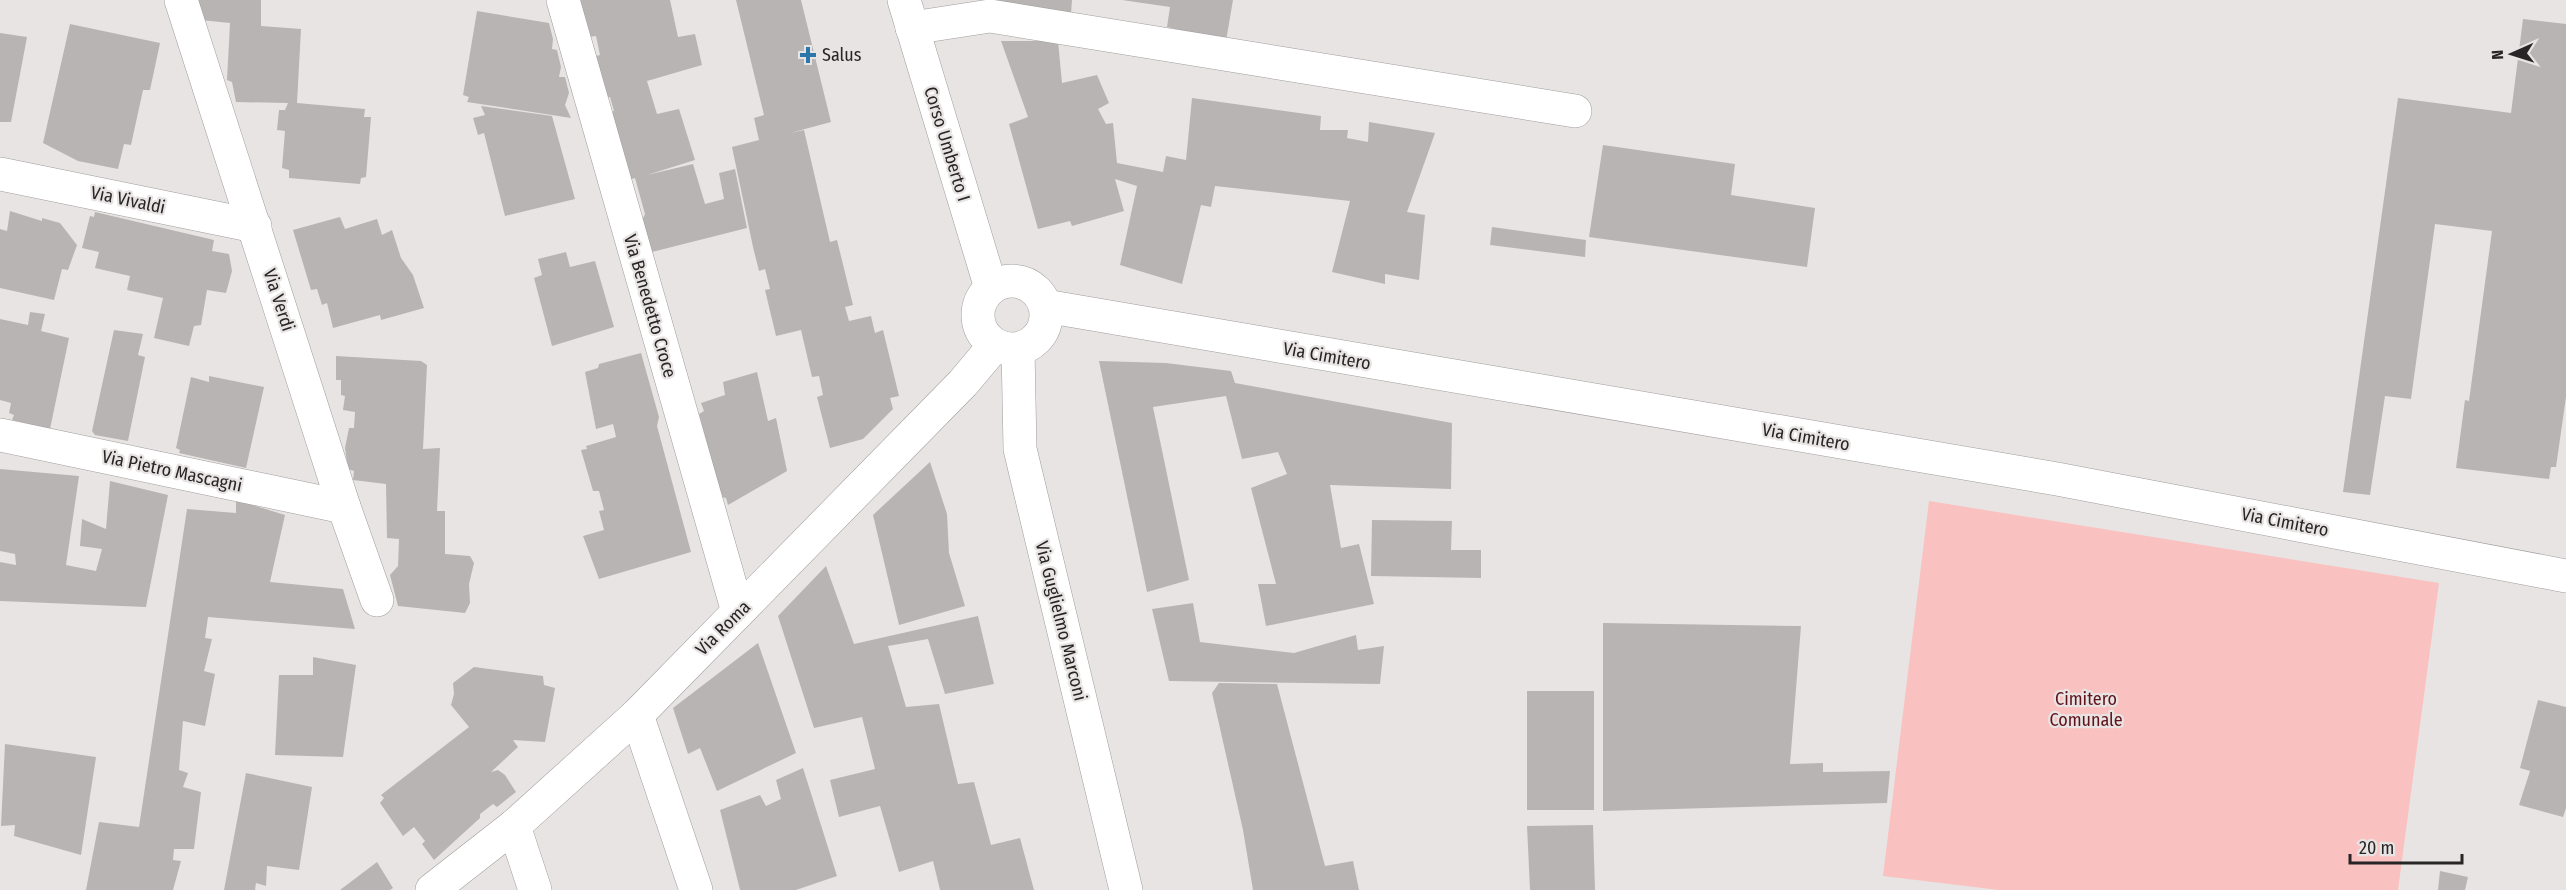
<svg xmlns="http://www.w3.org/2000/svg" width="2566" height="890" viewBox="0 0 2566 890" font-family="'Fira Sans Condensed',sans-serif">
  <style>
    .green { fill: #f9c1bf }
    .building { fill: #b9b4b4 }
    .lines { fill: none; stroke-linecap: round; stroke-linejoin: round }
    .minor-casing { stroke: #a09c9c; stroke-width: 34 }
    .minor { stroke: #fff; stroke-width: 33 }
    .poi-dot { fill: #2c77aa; stroke: #e9e4e4; stroke-width: 2 }
    .labels { text-anchor: middle; dominant-baseline: central; stroke-width: 4.5; stroke-linejoin: round; paint-order: stroke }
    .poi-label { font-size: 18px; fill: #272525; stroke: #e9e4e4; text-anchor: start }
    .street-label { font-size: 18px; fill: #272525; stroke: #e9e4e4 }
    .park-label { font-size: 18px; fill: #60131b; stroke: #e9e4e4 }
  </style>
  <rect width="100%" height="100%" fill="#e9e4e4"/>
  <!-- green -->
  <path class="green" d="M1929,501L2439,583L2398,890H1999L1883,876Z"/>
  <!-- building -->
  <g class="building">
    <path d="M194,0H261V26L301,29L297,103L365,109L364,117H371L366,177L361,178L360,184L289,178V170L282,168L285,131L277,130L279,110H285L288,103L236,102L232,82L227,80L230,23L200,20Z"/>
    <path d="M579,0H670L678,37L695,34L702,65L647,81L657,114L679,109L695,160L647,175L693,164L705,204L724,199L719,173L735,169L747,228L648,253L641,223L645,214L635,178L629,180L611,112L614,111L610,97H605L596,56L600,55L596,36L589,37Z"/>
    <path d="M736,0H801L831,122L790,133L804,130L830,242L837,240L853,305L845,307L849,321L871,316L875,333L883,330L899,396L890,398L893,409L863,439L830,448L817,397L823,395L819,376L812,377L801,330L776,336L765,290L770,289L765,269L759,271L753,247L732,147L759,140L754,118L764,115Z"/>
    <path d="M980,0H1072L1071,14Z"/>
    <path d="M1122,0H1233L1226,41L1167,27L1170,7Z"/>
    <path d="M477,11L549,23L553,39L552,49L557,50L561,67L559,77H565L569,93L565,105L571,118L467,102L469,97L463,95Z"/>
    <path d="M2523,19L2566,24V397L2556,467H2551L2549,479L2456,468L2465,400L2469,401L2492,231L2435,224L2411,399L2385,396L2370,495L2343,492L2398,98L2511,113Z"/>
    <path d="M70,24L160,43L150,90H143L131,145L124,144L118,169L78,161L43,143Z"/>
    <path d="M0,33L27,37L11,122H0Z"/>
    <path d="M1001,41H1058L1062,83L1097,75L1109,103L1098,109L1106,124L1113,123L1117,163L1163,172L1166,156L1186,160L1192,98L1321,116L1320,130H1348L1347,138L1368,142L1369,122L1435,133L1407,212L1425,215L1419,280L1385,274V284L1332,272L1350,201L1215,186L1211,207L1201,205L1182,284L1120,265L1137,186L1115,179L1124,211L1072,226L1070,221L1038,229L1009,124L1028,117Z"/>
    <path d="M481,106L552,116L575,199L505,216L484,133L478,135L473,118L485,115Z"/>
    <path d="M1603,145L1735,164L1731,195L1815,208L1807,267L1589,237Z"/>
    <path d="M10,211L42,221V218L60,223L77,245L68,270L62,269L54,300L0,288V229L7,231Z"/>
    <path d="M95,212L214,240L212,251L229,254L232,271L226,293L207,290L201,325L194,326L189,346L154,338L163,298L127,290L130,276L95,268L99,252L82,248L90,216L94,217Z"/>
    <path d="M340,217L345,229L377,219L382,235L392,230L401,258L413,275L424,308L381,320L380,315L333,328L327,303L322,305L317,289L311,290L293,230Z"/>
    <path d="M1492,227L1586,240L1585,257L1490,245Z"/>
    <path d="M566,252L570,267L595,261L614,327L552,346L534,278L542,275L538,259Z"/>
    <path d="M30,312L45,314L41,331L69,338L50,429L12,420L14,415L9,413L11,403L0,400V319L28,325Z"/>
    <path d="M114,330L143,334L138,355L145,357L128,441L95,435L92,431Z"/>
    <path d="M641,353L659,417L657,426L691,552L599,579L583,536L604,530L599,511L604,510L599,491H593L581,450L587,449L586,446L616,437L613,424L596,429L585,372L598,368L599,364Z"/>
    <path d="M336,356L421,361L427,365L423,449L440,448L437,511H445V554L470,556L474,563L469,584L470,603L465,613L398,606L390,575L398,566L399,539L387,538L386,484L353,480L354,471L348,469L345,448L349,428H354L355,412L343,410L345,396L341,395V380H336Z"/>
    <path d="M1099,361L1166,363L1231,371L1235,383L1452,423L1451,489L1330,485L1341,548L1359,544L1374,604L1266,626L1258,584H1276L1251,488L1287,474L1278,452L1242,459L1226,396L1153,407L1189,580L1147,592Z"/>
    <path d="M757,372L768,421L776,418L787,471L728,505L726,498L721,497L699,414L704,411L701,403L725,395L723,382Z"/>
    <path d="M209,376L264,387L246,468L179,453L180,450L176,448L191,377L209,382Z"/>
    <path d="M930,462L947,514L949,553L965,606L899,625L873,515Z"/>
    <path d="M0,469L79,476L66,565L96,571L102,549L80,546L82,519L106,529L110,481L168,495L146,607L0,601V562L16,565L15,554L0,551Z"/>
    <path d="M236,500L285,515L270,582L343,589L355,629L208,617L205,638L212,639L204,671L215,674L205,726L183,721L179,770L188,773L183,787L201,792L194,849H174L173,860L181,861L173,890H86L99,822L139,827L187,509L236,513Z"/>
    <path d="M1372,520L1452,521L1451,550H1481V578L1371,576Z"/>
    <path d="M826,566L854,644L978,616L994,684L945,694L928,639L888,646L906,707L939,704L958,784L974,782L991,845L1020,838L1034,890H940L933,861L899,872L880,806L839,817L830,780L875,769L862,717L814,728L778,616Z"/>
    <path d="M1193,603L1200,642L1294,653L1356,635L1358,650L1384,646L1380,684L1169,681L1152,609Z"/>
    <path d="M1603,623L1801,626L1790,764L1823,763V772L1890,771L1887,803L1603,811Z"/>
    <path d="M758,643L796,753L717,791L700,748L688,754L673,708Z"/>
    <path d="M313,657L356,665L343,757L275,755L279,675H313Z"/>
    <path d="M474,667L543,676L544,685L555,688L545,742L513,740L518,747L491,772L498,770L505,775L516,792L497,807L493,804L480,814V818L434,860L422,844L425,841L414,827L403,836L380,803L384,798L381,795L469,727L451,705L454,694L453,683Z"/>
    <path d="M1219,683L1277,684L1325,866L1353,861L1359,890H1253L1243,830L1212,693Z"/>
    <rect x="1527" y="691" width="67" height="119"/>
    <path d="M2538,700L2566,707V808L2563,817L2519,805L2530,771L2520,768Z"/>
    <path d="M5,744L96,757L81,855L14,836L15,825L1,826Z"/>
    <path d="M803,768L837,876L796,890H740L720,810L760,795L766,806L781,799L776,780Z"/>
    <path d="M246,773L312,787L299,870L267,866L266,886L256,883L255,890H224Z"/>
    <path d="M1593,825L1595,890H1530L1527,826Z"/>
    <path d="M377,862L393,888L390,890H340Z"/>
    <path d="M2440,871L2468,877L2465,890H2438Z"/>
  </g>
  <g class="lines">
    <defs>
      <g id="minor">
        <path d="M181,0L344,507L377,600"/>
        <path d="M563,0L738,612"/>
        <path d="M904,0L991,288"/>
        <path d="M912,28L990,16L1575,111"/>
        <path d="M0,174L255,226"/>
        <circle cx="1012" cy="315" r="34"/>
        <path d="M1045,306L2057,479L2566,576"/>
        <path d="M1018,349L1020,449L1126,890"/>
        <path d="M0,435L344,507"/>
        <path d="M637,715L696,890"/>
        <path d="M514,826L535,890"/>
        <path d="M432,890L514,826L637,715L963,383L995,345"/>
      </g>
    </defs>
    <!-- minor casing -->
    <use href="#minor" class="minor-casing"/>
    <!-- minor -->
    <use href="#minor" class="minor"/>
  </g>
  <!-- markers -->
  <path class="poi-dot" d="M805 46h6v6h6v6h-6v6h-6v-6h-6v-6h6z"/>
  <g class="labels">
    <!-- poi labels -->
    <g class="poi-label">
      <text x="822" y="55">Salus</text>
    </g>
    <!-- street labels -->
    <g class="street-label">
      <text transform="translate(947 144) rotate(73)">Corso Umberto I</text>
      <text transform="translate(128 200) rotate(12)">Via Vivaldi</text>
      <text transform="translate(279 300) rotate(72)">Via Verdi</text>
      <text transform="translate(650 306) rotate(74)">Via Benedetto Croce</text>
      <text transform="translate(1327 356) rotate(10)">Via Cimitero</text>
      <text transform="translate(1806 437) rotate(10)">Via Cimitero</text>
      <text transform="translate(172 471) rotate(12)">Via Pietro Mascagni</text>
      <text transform="translate(2285 522) rotate(11)">Via Cimitero</text>
      <text transform="translate(1061 621) rotate(76)">Via Guglielmo Marconi</text>
      <text transform="translate(723 628) rotate(-45)">Via Roma</text>
    </g>
    <!-- park labels -->
    <g class="park-label">
      <text x="2086" y="699">Cimitero<tspan x="2086" dy="21">Comunale</tspan></text>
    </g>
  </g>
  <!-- north arrow -->
  <g transform="translate(2512 54) rotate(267)" stroke="#e9e4e4" stroke-width="4.5" paint-order="stroke">
  <path d="M0-4.5L10 22L0 15L-10 22Z" fill="#272525"/>
  <text y="-9" font-size="16" font-weight="bold" text-anchor="middle" fill="#272525">N</text>
  </g>
  <!-- scale -->
  <path d="M2350 854v9h112v-9" fill="none" stroke="#272525" stroke-width="3"/>
  <text x="2359" y="854" font-size="18" fill="#272525" stroke="#e9e4e4" stroke-width="4.5" paint-order="stroke">20 m</text>
</svg>
